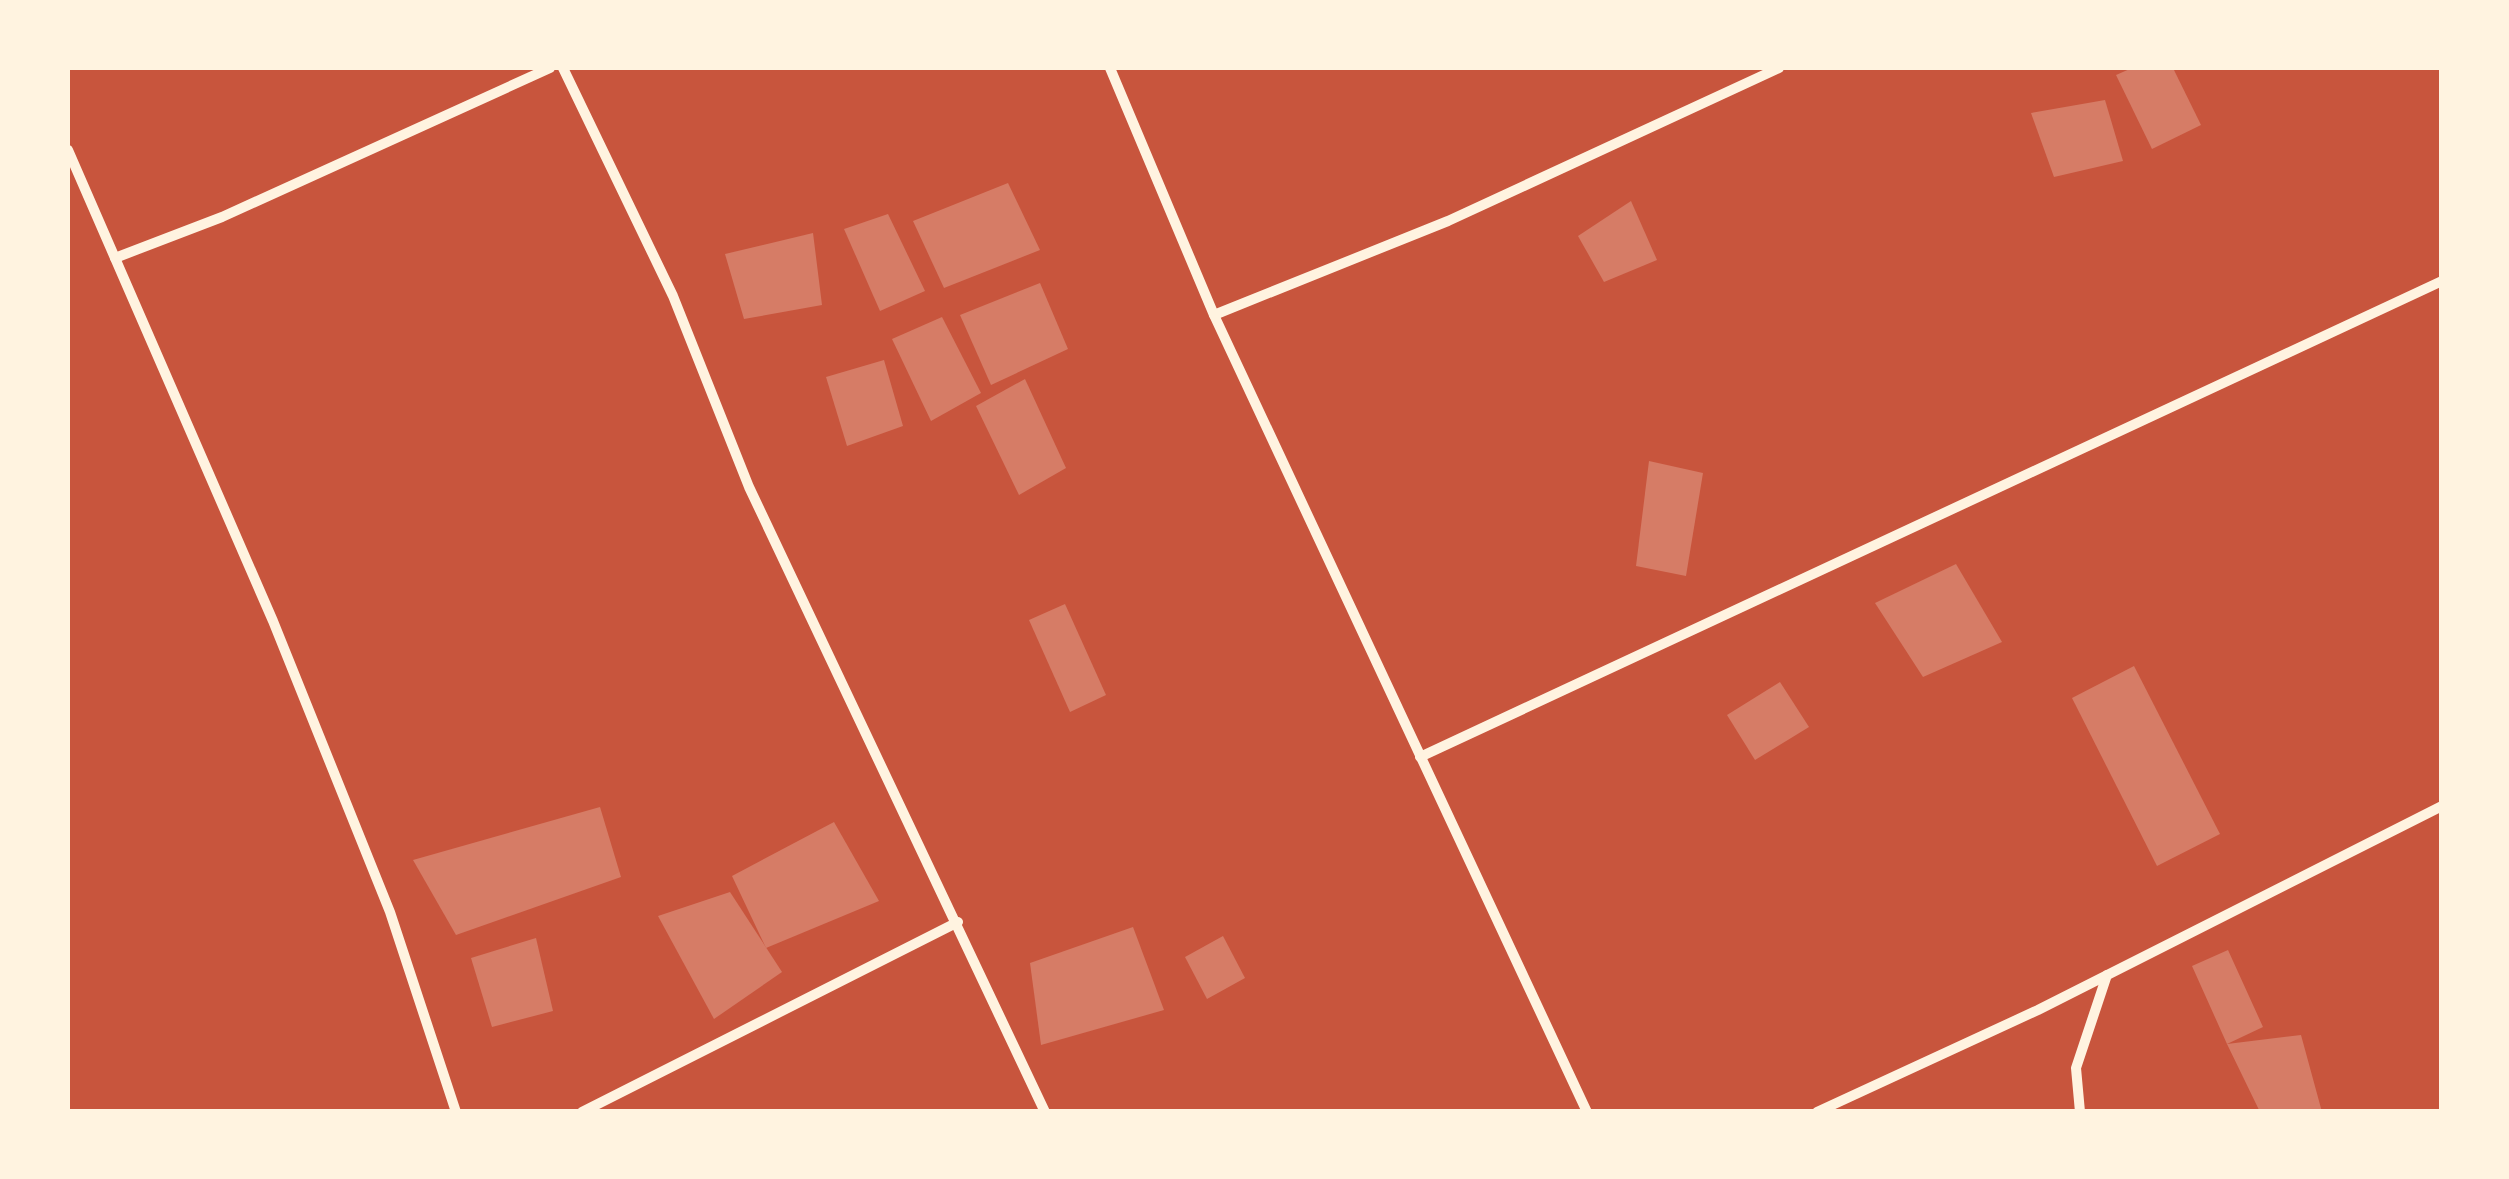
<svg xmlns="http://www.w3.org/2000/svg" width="2509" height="1179" viewBox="0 0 2509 1179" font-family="Quicksand,sans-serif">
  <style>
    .building { fill: #d67c66 }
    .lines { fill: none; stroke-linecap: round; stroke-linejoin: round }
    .minor { stroke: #fff3e0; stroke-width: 10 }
  </style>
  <rect width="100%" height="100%" fill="#c8553d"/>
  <!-- building -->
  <g class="building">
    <path d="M2132,68H2173L2201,125L2152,149L2116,75Z"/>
    <path d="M2105,100L2123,161L2054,177L2031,113Z"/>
    <path d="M1008,183L1040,250L944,288L913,221Z"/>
    <path d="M1631,201L1657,260L1604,282L1578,236Z"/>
    <path d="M888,214L925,291L880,311L844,229Z"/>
    <path d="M813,233L822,305L744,319L725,254Z"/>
    <path d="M1040,283L1068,349L991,385L960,315Z"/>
    <path d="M942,317L981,393L931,421L892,339Z"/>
    <path d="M884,360L903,426L847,446L826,377Z"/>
    <path d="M1025,379L1066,468L1019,495L976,406Z"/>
    <path d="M1649,461L1703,473L1686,576L1636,566Z"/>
    <path d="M1956,564L2002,642L1923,677L1875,603Z"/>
    <path d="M1065,604L1106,695L1070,712L1029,620Z"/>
    <path d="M2134,666L2220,834L2157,866L2072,698Z"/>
    <path d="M1780,682L1809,727L1755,760L1727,715Z"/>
    <path d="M600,807L621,877L456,935L413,860Z"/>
    <path d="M834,822L879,901L766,948L732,876Z"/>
    <path d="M730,892L782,972L714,1019L658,916Z"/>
    <path d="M1133,927L1164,1010L1041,1045L1030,963Z"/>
    <path d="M1223,936L1245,978L1207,999L1185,957Z"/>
    <path d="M536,938L553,1011L492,1027L471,958Z"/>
    <path d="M2228,950L2263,1027L2227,1044L2301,1035L2322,1112H2260L2227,1044L2192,966Z"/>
  </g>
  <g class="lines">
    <!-- minor -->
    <g class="minor">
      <path d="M563,68L673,296L749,487L1045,1112"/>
      <path d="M1110,68L1214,315L1587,1112"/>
      <path d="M68,150L273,621L390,912L456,1112"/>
      <path d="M115,258L222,217L550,68"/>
      <path d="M1214,315L1448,221L1779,68"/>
      <path d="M1420,757L2442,281"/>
      <path d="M582,1112L958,922"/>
      <path d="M1817,1112L2038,1010L2442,806"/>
      <path d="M2080,1112L2076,1068L2107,975"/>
    </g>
  </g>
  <!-- border -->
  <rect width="2509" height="1179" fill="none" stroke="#fff3e0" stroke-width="140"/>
</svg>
